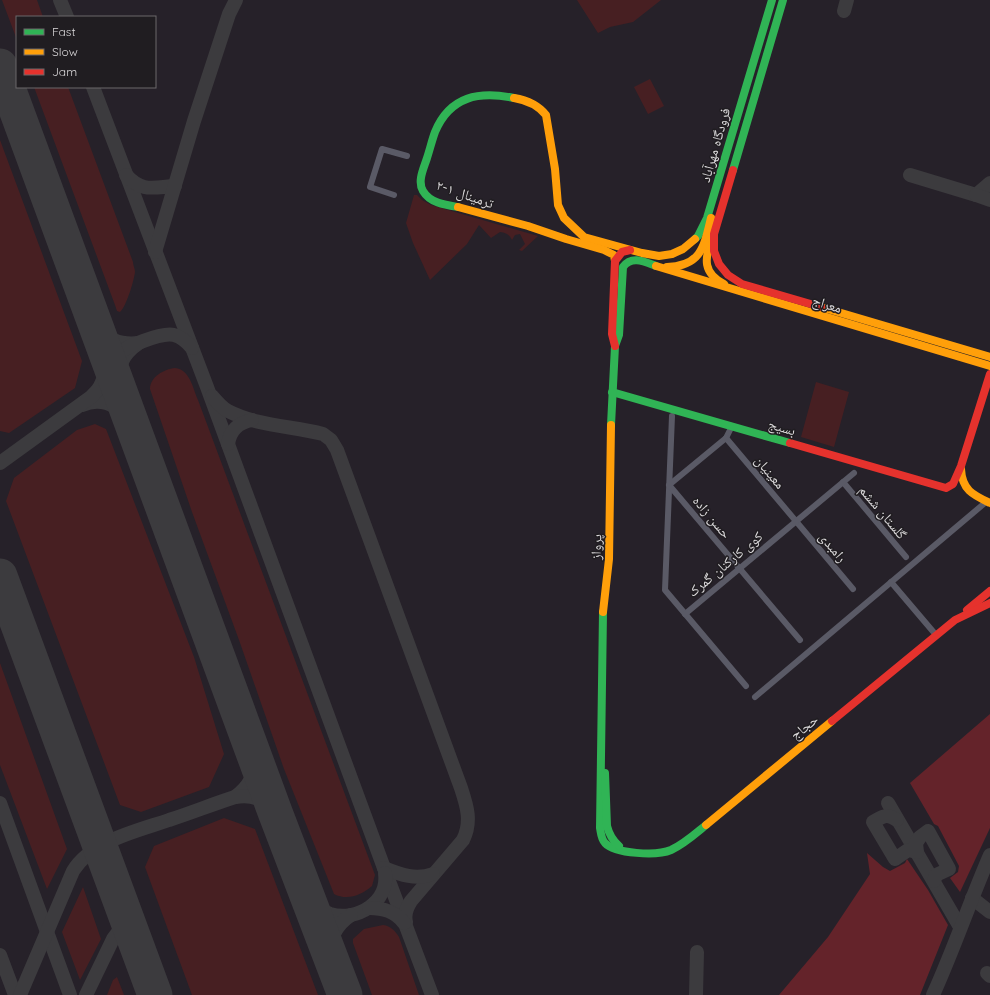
<svg xmlns="http://www.w3.org/2000/svg" width="990" height="995" viewBox="0 0 990 995" font-family="Quicksand,'Noto Naskh Arabic',sans-serif">
  <style>
    .built { fill: #262129; fill-rule: evenodd }
    .green { fill: #471f22 }
    .forest { fill: #64232a }
    .lines { fill: none; stroke-linecap: round; stroke-linejoin: round }
    .taxiway { stroke: #3c3b3e; stroke-width: 14 }
    .runway { stroke: #3c3b3e; stroke-width: 35 }
    .street { stroke: #5a5a66; stroke-width: 6 }
    .fast { stroke: #30b455; stroke-width: 8 }
    .slow { stroke: #ff9f0a; stroke-width: 8 }
    .jam { stroke: #e5322d; stroke-width: 8 }
    .labels { text-anchor: middle; dominant-baseline: central; stroke-width: 3; stroke-linejoin: round; paint-order: stroke }
    .street-label { font-size: 14px; fill: #dbd9db; stroke: #201d21 }
  </style>
  <rect width="100%" height="100%" fill="#1f1e20"/>
  <!-- built -->
  <path class="built" d="M0,0H990V995H0ZM17,17H155V87H17Z"/>
  <!-- green -->
  <g class="green">
    <path d="M2,0H37L43,17H17V40Z"/>
    <path d="M577,0H661L633,22L610,27L598,33Z"/>
    <path d="M650,79L664,106L648,114L634,87Z"/>
    <path d="M34,87H68L133,262C133,265 135,269 135,272C134,281 126,307 120,312L117,311L115,305Z"/>
    <path d="M0,140L82,361L75,388L9,433L0,431Z"/>
    <path d="M414,195H417L422,200L431,205L538,236L522,251L519,250L525,244L520,234L515,235L512,240C509,234 506,233 500,232L491,238L479,225L467,244L430,280L413,243L406,223Z"/>
    <path d="M175,368C190,369 193,389 198,400L375,875L372,886C362,895 347,901 334,894L284,769L239,640L192,512L150,389C150,377 164,369 175,368Z"/>
    <path d="M816,382L849,392L834,447L801,437Z"/>
    <path d="M95,424L106,429L194,657L224,754L209,787L141,812L120,805L6,501L14,478L77,430Z"/>
    <path d="M0,663L67,849L47,889L0,765Z"/>
    <path d="M224,818L255,829L318,995H192L145,867L154,846Z"/>
    <path d="M83,887L101,939L80,980L62,932Z"/>
    <path d="M383,925C391,926 395,931 399,937L419,995H372L353,943V939L364,929Z"/>
    <path d="M117,977L124,995H107L113,980Z"/>
  </g>
  <!-- forest -->
  <g class="forest">
    <path d="M990,714V828L960,892L950,878L958,872L959,866L938,826L934,824L910,783Z"/>
    <path d="M867,853L883,867L890,871L905,863L907,859L928,890L948,925L920,995H779L828,937L870,874Z"/>
  </g>
  <g class="lines">
    <!-- taxiway -->
    <g class="taxiway">
      <path d="M60,0L67,17"/>
      <path d="M844,11L847,0"/>
      <path d="M93,87L207,387L384,868L432,995"/>
      <path d="M126,175C142,193 154,187 175,186"/>
      <path d="M910,175L976,195L990,183"/>
      <path d="M976,195L990,200"/>
      <path d="M155,252L194,121L229,14L236,0"/>
      <path d="M95,323C108,340 118,345 139,343C121,355 117,368 120,389"/>
      <path d="M104,345L105,354L106,371"/>
      <path d="M212,396C217,402 222,408 228,411C257,426 292,426 323,434L331,440L337,450L461,788C467,806 472,822 463,840L411,901C407,907 404,914 406,922"/>
      <path d="M82,405C102,396 119,406 132,421"/>
      <path d="M228,444C230,430 238,423 252,420"/>
      <path d="M0,463L91,397C94,394 97,391 99,388C105,378 106,366 114,357C123,347 162,332 174,335C182,337 187,342 192,348"/>
      <path d="M235,797C249,787 255,775 256,758"/>
      <path d="M0,803L70,995"/>
      <path d="M888,803L960,927"/>
      <path d="M897,820C886,813 884,816 873,822L895,859L908,850L917,852L916,843L920,837L928,831L949,869L936,875L934,881"/>
      <path d="M384,868C401,875 416,880 433,874"/>
      <path d="M308,897C314,904 321,911 330,914C357,922 389,902 385,873"/>
      <path d="M972,898L990,912"/>
      <path d="M369,908C383,908 395,911 404,923"/>
      <path d="M0,955L15,995"/>
      <path d="M330,956C329,938 336,925 351,915"/>
      <path d="M987,973L990,976"/>
      <path d="M20,995L73,871C91,841 137,831 169,820C191,813 213,804 235,797C253,794 263,799 275,812"/>
      <path d="M86,995L113,939L127,920"/>
      <path d="M696,995L697,952"/>
      <path d="M933,995C954,949 970,901 990,855"/>
    </g>
    <!-- runway -->
    <g class="runway">
      <path d="M0,66L275,812L345,995"/>
      <path d="M0,576L155,995"/>
    </g>
    <!-- street -->
    <g class="street">
      <path d="M394,195L370,187L382,149L407,156"/>
      <path d="M672,416L665,590L746,686"/>
      <path d="M732,426L726,438L669,485L800,640"/>
      <path d="M726,438L853,589"/>
      <path d="M843,482L906,557"/>
      <path d="M891,582L936,635"/>
      <path d="M685,614L854,473"/>
      <path d="M755,697L986,502"/>
    </g>
    <!-- fast -->
    <g class="fast">
      <path d="M733,170L783,0"/>
      <path d="M458,207C445,205 430,203 423,191C417,181 424,168 427,158C430,149 432,140 435,132C450,96 479,91 514,98"/>
      <path d="M695,239L698,236L707,218L772,0"/>
      <path d="M612,392L790,443"/>
      <path d="M611,425L615,346L619,335L623,267C632,255 645,262 656,266"/>
      <path d="M603,612L600,828C601,833 601,839 605,843C615,854 657,856 671,850C684,844 695,834 706,825"/>
      <path d="M605,773L607,826C609,834 612,840 619,846"/>
    </g>
    <!-- slow -->
    <g class="slow">
      <path d="M514,98C526,100 538,105 546,115L555,169L558,205L564,218L584,237L642,253L659,256L672,254L683,249L695,239"/>
      <path d="M458,207L528,226L566,239L604,250L614,255L615,261"/>
      <path d="M712,239C704,259 703,273 724,284"/>
      <path d="M656,266L990,366"/>
      <path d="M667,267C701,266 704,247 711,218"/>
      <path d="M821,307L990,357"/>
      <path d="M961,469C962,490 973,495 990,503"/>
      <path d="M603,612L609,559L611,425"/>
      <path d="M706,825L832,721"/>
    </g>
    <!-- jam -->
    <g class="jam">
      <path d="M733,170L714,234V251L719,264L728,275L742,284L821,307"/>
      <path d="M615,346L612,334L615,261L622,252L630,250"/>
      <path d="M790,443L946,488L953,484L961,466L990,374"/>
      <path d="M967,610L990,591"/>
      <path d="M832,721L955,620L990,603"/>
    </g>
  </g>
  <g class="labels">
    <!-- street labels -->
    <g class="street-label">
      <text transform="translate(715 145) rotate(-74)">فرودگاه مهرآباد</text>
      <text transform="translate(465 194) rotate(19)">ترمینال ۱-۲</text>
      <text transform="translate(827 304) rotate(17)">معراج</text>
      <text transform="translate(782 427) rotate(16)">بسیج</text>
      <text transform="translate(770 472) rotate(50)">معینیان</text>
      <text transform="translate(883 512) rotate(50)">گلستان ششم</text>
      <text transform="translate(712 517) rotate(50)">حسن زاده</text>
      <text transform="translate(596 547) rotate(-88)">پرواز</text>
      <text transform="translate(833 547) rotate(50)">رامبدی</text>
      <text transform="translate(725 564) rotate(-40)">کوی کارکنان گمرک</text>
      <text transform="translate(804 727) rotate(-39)">حجاج</text>
    </g>
  </g>
  <!-- legend -->
  <rect x="16" y="16" width="140" height="72" fill="#201d21" stroke="#6b686b"/>
  <rect x="24" y="29" width="20" height="6" fill="#30b455" stroke="#6b686b"/>
  <text x="52" y="36" font-size="12" fill="#dbd9db">Fast</text>
  <rect x="24" y="49" width="20" height="6" fill="#ff9f0a" stroke="#6b686b"/>
  <text x="52" y="56" font-size="12" fill="#dbd9db">Slow</text>
  <rect x="24" y="69" width="20" height="6" fill="#e5322d" stroke="#6b686b"/>
  <text x="52" y="76" font-size="12" fill="#dbd9db">Jam</text>
</svg>
